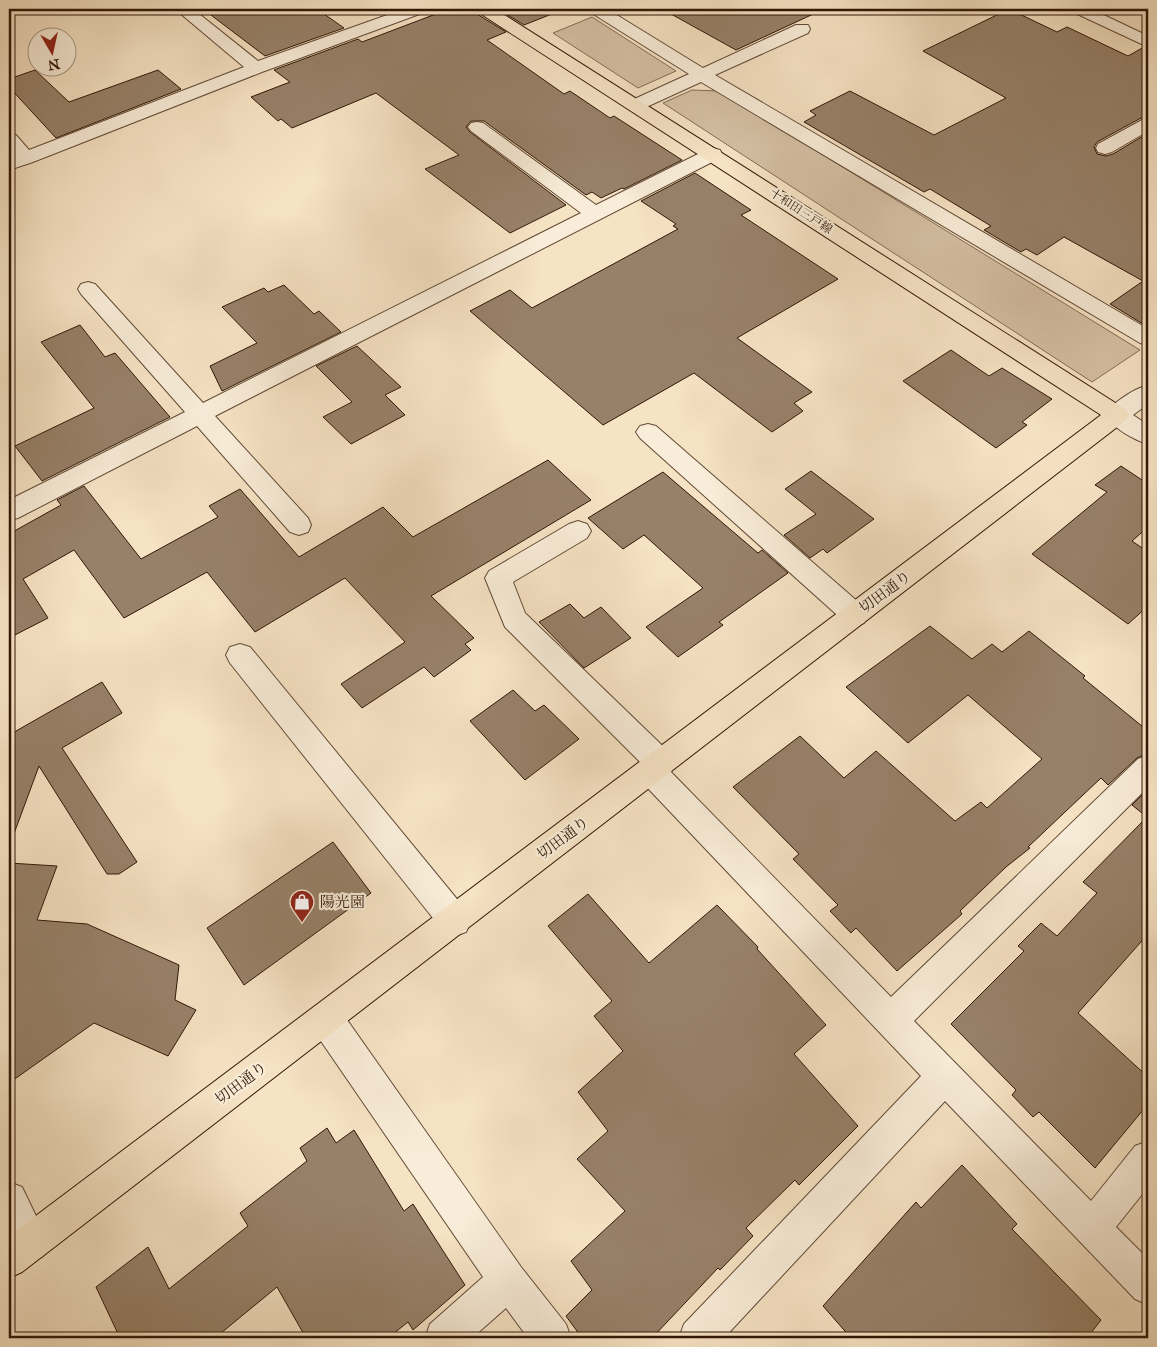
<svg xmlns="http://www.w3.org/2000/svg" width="1157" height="1347" viewBox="0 0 1157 1347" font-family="'IM FELL Great Primer','Noto Serif JP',serif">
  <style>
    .green { fill: #d5c0a4; stroke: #836c55 }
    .building { fill: #978169; stroke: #311706 }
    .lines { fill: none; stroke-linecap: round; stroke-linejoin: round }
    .minor-casing { stroke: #624a36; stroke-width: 2 }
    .major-casing { stroke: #311706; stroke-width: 2 }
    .minor { fill: #f9edd9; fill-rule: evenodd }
    .major { fill: #f6e3c4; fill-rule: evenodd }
    .labels { text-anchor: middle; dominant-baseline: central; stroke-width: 4.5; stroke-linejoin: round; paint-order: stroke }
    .far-street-label { font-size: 12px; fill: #311706; stroke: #f9edd9 }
    .street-label { font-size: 15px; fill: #311706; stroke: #f9edd9 }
    .poi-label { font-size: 15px; fill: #311706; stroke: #f9edd9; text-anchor: start }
  </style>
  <rect width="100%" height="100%" fill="#f6e3c4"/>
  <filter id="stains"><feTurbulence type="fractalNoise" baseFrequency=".004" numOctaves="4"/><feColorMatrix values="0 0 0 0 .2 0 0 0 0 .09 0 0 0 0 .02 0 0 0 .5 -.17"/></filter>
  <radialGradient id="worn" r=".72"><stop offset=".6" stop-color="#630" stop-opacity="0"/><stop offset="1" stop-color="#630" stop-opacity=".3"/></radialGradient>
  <!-- green -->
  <g class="green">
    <path d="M592,17L676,71L638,88L553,33Z"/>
    <path d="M692,90L719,91L1140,350L1092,382L663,103Z"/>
  </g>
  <!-- building -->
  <g class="building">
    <path d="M203,9H317L344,28L265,56Z"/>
    <path d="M449,9H474L477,14L506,32L487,40L564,94L570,91L610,118L614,116L682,160L624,189L622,188L601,198L592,192L586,195L484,121H471L466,127L470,132L566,205L510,233L425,169L459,155L376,93L292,128L281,119L278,121L251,97L290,82L274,70L279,68L358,39L362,42Z"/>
    <path d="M498,9H561L562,10L524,25Z"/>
    <path d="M662,9H824L736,50Z"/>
    <path d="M1009,9L1057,32L1067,27L1128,56L1144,47L1148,49V117L1141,118L1097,142L1094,147L1097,154L1106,156L1113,154L1148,133V327L1110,304L1143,281L1064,237L1037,255L1026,249L1021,252L984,230L991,226L930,189L924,192L804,122L816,115L810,111L850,91L934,135L1006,98L923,51Z"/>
    <path d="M35,70L69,102L158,70L181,89L56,138L9,87V79Z"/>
    <path d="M695,173L751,210L741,215L838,279L737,338L812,392L794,403L803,411L772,432L694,373L603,425L470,311L510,290L532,308L678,229L673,226L676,224L641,201Z"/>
    <path d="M284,285L314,314L319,311L341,332L222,391L210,366L257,343L222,307L264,288L268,292Z"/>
    <path d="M80,325L105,357L115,353L170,417L42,481L15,446L94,408L41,342Z"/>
    <path d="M357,346L401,387L385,395L405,415L351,444L323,417L352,402L316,366Z"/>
    <path d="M951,350L989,376L1002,368L1052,399L1022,422L1027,425L996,448L903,381Z"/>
    <path d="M548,460L591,500L431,596L474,638L465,644L471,650L434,677L424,667L362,708L341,684L405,642L345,578L255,632L207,572L124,618L74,550L23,579L48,618L9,638V534L61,505L57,500L84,486L141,559L218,517L209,506L240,489L299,557L383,507L413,537Z"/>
    <path d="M1121,466L1148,484V527L1132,541L1148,552V606L1128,624L1032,554L1107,492L1095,485Z"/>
    <path d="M811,471L874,519L827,553L823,549L810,558L784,535L816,514L785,489Z"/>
    <path d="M663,472L758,553L762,550L788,573L719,622L723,625L678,657L646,627L703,588L644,535L623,549L588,518Z"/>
    <path d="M570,604L584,618L601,607L631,638L584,668L539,622Z"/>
    <path d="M930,626L972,659L992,644L1002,652L1029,631L1085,676L1083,678L1148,731V753L1137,758L1108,785L1101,778L1028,847L1030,848L1006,867L960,911L962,914L897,971L856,928L851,933L830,911L838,905L793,859L799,854L733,787L800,736L844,778L876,751L955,821L981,802L987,808L1042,759L968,695L908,743L846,687Z"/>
    <path d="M102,682L122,713L62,748L137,862L119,874H107L39,766L12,839L9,838V735Z"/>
    <path d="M513,690L535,711L544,705L579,739L525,780L470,721Z"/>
    <path d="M1148,789V934L1078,1013L1148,1077V1104L1095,1168L1039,1112L1033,1117L1012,1095L1016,1090L951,1024L1024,951L1018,946L1041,923L1057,936L1097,893L1083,882L1147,817L1132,805Z"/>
    <path d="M333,842L371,893L244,985L207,928Z"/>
    <path d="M9,863L57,866L37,920L87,924L179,965L175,1000L196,1010L168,1056L94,1023L9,1083Z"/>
    <path d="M588,894L649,963L717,905L758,947L757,949L826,1025L794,1054L858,1126L799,1185L795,1180L746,1228L753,1236L720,1270L718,1268L652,1338H582L566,1316L592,1290L571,1261L625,1211L577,1159L608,1131L578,1092L623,1051L594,1016L612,1001L548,926Z"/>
    <path d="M327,1128L336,1143L354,1130L404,1211L413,1204L465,1285L413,1330L408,1322L388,1338H306L277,1287L215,1338H120L96,1287L148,1247L169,1289L248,1226L240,1213L307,1161L300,1148Z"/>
    <path d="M962,1165L1017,1224L1012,1229L1101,1320L1087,1338H851L823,1306L916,1202L921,1208Z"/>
  </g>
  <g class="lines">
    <defs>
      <g id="minor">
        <path d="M175,9H193L258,61L404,9H427L425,12L262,72L33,162L9,170V158L14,156L9,150V134L16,135L29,150L244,67Z"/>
        <path d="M588,9H607L703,68L796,25H808L810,29L808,33L715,75L1148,329V345L1140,343L701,82L642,109L636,110L630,109L627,105L630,101L689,74L590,12Z"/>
        <path d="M1071,9H1091L1148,36V47L1073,12Z"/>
        <path d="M1148,119V131L1112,152L1105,154L1098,152L1096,148L1098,144L1142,120Z"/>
        <path d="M477,122L483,123L596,205L706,150L713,148L720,150L722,154L720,158L215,416L308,518L311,525L308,532L299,535L290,532L197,426L18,518L9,520V500L185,412L81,294L78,289L81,284L88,282L95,284L203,403L581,213L471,131L468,127L471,123Z"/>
        <path d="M1148,385V404L1133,415L1148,425V444C1134,440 1113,428 1105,415C1113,402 1134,389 1148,385Z"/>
        <path d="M648,424L656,426L864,607L868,615L864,623L855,626L846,623L640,438L636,432L640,426Z"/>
        <path d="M578,521L587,524L591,531L587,538L513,582L525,613L671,754L676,763L671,772L891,997L1138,759L1148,755V787L914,1021L1091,1201L1135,1146L1148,1141V1187L1116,1227L1148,1259V1305L1135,1299L945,1101L724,1338H679L684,1324L921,1076L640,780L635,771L640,762L505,627L485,578L489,571L569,524Z"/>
        <path d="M240,644L250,647L466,910L471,921L466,932L455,936L444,932L230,663L226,655L230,647Z"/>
        <path d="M326,1002L338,1007L521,1267L566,1324L571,1338H528L506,1308L472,1338H425L430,1324L483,1277L314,1031L309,1019L314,1007Z"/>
        <path d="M9,1182L22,1187L49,1243L43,1256L30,1262L17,1256L9,1239Z"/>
      </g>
      <path id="major" d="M476,9H495L1125,409L1129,415L1125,421L22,1272L9,1278V1236L1101,415L478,12Z"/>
    </defs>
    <!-- minor casing -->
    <use href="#minor" class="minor-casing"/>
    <!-- major casing -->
    <use href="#major" class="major-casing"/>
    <!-- minor -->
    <use href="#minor" class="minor"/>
    <!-- major -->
    <use href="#major" class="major"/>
  </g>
  <!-- icons -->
  <defs>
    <symbol id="shop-pin" viewBox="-11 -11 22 30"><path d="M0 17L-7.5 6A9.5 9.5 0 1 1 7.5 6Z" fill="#8f2418" stroke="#f9edd9"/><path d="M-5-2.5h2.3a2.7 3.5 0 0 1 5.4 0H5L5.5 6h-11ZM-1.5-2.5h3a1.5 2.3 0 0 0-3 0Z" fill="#fff"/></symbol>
  </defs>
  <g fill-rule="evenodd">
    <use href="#shop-pin" x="288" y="888" width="28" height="38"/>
  </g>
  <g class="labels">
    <!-- far-street labels -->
    <g class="far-street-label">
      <text transform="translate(801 211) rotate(33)">十和田三戸線</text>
    </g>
    <!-- street labels -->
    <g class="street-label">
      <text transform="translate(885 592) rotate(-37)">切田通り</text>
      <text transform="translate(563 838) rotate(-37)">切田通り</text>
      <text transform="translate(241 1083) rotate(-37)">切田通り</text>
    </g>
    <!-- poi labels -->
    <g class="poi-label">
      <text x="320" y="902">陽光園</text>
    </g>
  </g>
  <!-- margin -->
  <rect width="1157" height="1347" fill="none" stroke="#f6e3c4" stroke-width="30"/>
  <rect x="10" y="10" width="1137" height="1327" fill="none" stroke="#311706" stroke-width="2.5"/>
  <rect x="15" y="15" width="1127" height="1317" fill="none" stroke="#311706"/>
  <!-- north arrow -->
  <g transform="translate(52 52) rotate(171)"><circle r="24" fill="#f9edd9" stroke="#a99785"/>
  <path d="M0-4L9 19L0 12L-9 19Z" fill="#8f2418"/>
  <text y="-8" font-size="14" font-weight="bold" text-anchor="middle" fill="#311706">N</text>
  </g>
  <rect width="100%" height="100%" filter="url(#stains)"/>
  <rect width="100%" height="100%" fill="url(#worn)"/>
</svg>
